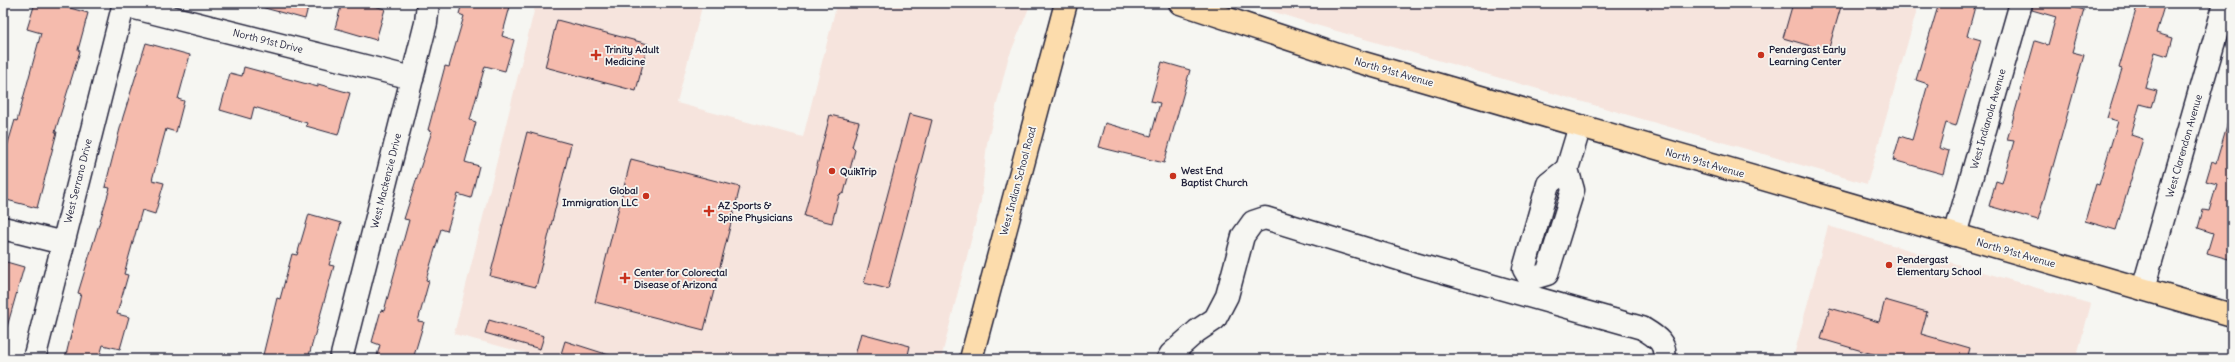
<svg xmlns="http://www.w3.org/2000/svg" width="2235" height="362" viewBox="0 0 2235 362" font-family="Delius,sans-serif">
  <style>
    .built { fill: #f6e4dd }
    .building { fill: #f5bbad; stroke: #22223b }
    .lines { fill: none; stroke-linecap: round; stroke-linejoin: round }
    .minor-casing { stroke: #22223b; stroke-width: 25 }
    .major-casing { stroke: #22223b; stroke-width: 25 }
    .minor { stroke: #f6f6f2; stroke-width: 22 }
    .major { stroke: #fcdcac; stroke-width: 22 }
    .poi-dot { fill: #c8321e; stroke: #f6f6f2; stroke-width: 1.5 }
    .labels { text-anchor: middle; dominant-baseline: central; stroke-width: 3.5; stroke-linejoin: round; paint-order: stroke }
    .street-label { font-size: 10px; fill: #22223b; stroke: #f6f6f2 }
    .poi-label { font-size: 10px; font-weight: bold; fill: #22223b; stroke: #f6f6f2; text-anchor: start }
  </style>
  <rect width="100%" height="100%" fill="#f6f6f2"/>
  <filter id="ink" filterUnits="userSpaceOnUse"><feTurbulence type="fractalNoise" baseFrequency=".025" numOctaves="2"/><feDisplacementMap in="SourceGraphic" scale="8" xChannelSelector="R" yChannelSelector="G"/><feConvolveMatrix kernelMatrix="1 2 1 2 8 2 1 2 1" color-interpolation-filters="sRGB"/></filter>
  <g filter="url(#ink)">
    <!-- built -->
    <g class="built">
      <path d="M536,3H703L677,103L803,137L837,3H1031L1008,59L987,143L981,201L941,359H548L454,334Z"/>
      <path d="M1246,3H1919L1867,184L1309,23Z"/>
      <path d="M1828,226L2091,304L2076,359H1793Z"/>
    </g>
    <!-- building -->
    <g class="building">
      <path d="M35,3H52L88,13L78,50L80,51L55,132H57L37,208L3,199V160L15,120L17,121L41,33L27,29Z"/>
      <path d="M262,3H309L305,19L261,7Z"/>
      <path d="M342,3H363L385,9L376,40L335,28Z"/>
      <path d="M462,3H511L502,36L514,40L505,71L485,66L470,120L476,122L465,162L479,166L471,198L458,194L447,231L441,229L426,280L429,281L418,321L424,322L413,359H376L380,345L372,342L381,310L384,311L409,220L404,219L432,131L428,130L445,66L449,67L464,16L459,14Z"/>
      <path d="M1793,3H1842L1828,51L1783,38Z"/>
      <path d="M1939,3H1976L1967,36L1981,40L1956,126L1946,123L1939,148L1949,151L1943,174L1893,160L1900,136L1912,140L1928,84L1916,80Z"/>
      <path d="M2033,3H2061L2084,10L2072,52L2084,55L2038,220L1989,206L1996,181L2002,183L2014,141L2007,140L2035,41L2048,45L2056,17L2032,10Z"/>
      <path d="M2138,3H2165L2156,33L2173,38L2168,56L2155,52L2145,88L2157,91L2152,107L2140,104L2131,135L2143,139L2116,230L2085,221L2096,184L2099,185L2118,121L2107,118L2122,69L2119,68Z"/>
      <path d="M557,20L648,44L636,91L545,67Z"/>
      <path d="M146,43L190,55L178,99L184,101L176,132L166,129L152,180L164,183L155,214L142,210L124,274L128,275L117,314L129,317L120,349L103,345L99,359H65L81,294L78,293L110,188L105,187L123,117Z"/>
      <path d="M1162,62L1190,70L1164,163L1098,147L1105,123L1151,136L1160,103L1151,101Z"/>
      <path d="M244,67L318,87V84L350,93L338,135L306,126L307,123L254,107L251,119L220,110L230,73L242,76Z"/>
      <path d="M909,114L932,120L888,289L864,283Z"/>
      <path d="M830,115L859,122L852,147L855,150L844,193L839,195L832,223L804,216Z"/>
      <path d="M2228,122L2232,123V260L2207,253L2213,233L2198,228L2203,210L2209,211L2217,184L2206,181L2212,161L2216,163Z"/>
      <path d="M527,132L571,144L536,287L490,276Z"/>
      <path d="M631,159L740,187L704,330L595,302Z"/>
      <path d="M309,214L341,223L329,265L334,266L308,359H262L277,298L280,299L292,254L297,255Z"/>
      <path d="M3,261L24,267L7,327L3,326Z"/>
      <path d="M1885,300L1927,312L1921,334L1970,348L1967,359H1875L1876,355L1821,339L1830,308L1879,322Z"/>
      <path d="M489,320L544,336L540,349L485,333Z"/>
      <path d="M861,333L910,346L907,359H854Z"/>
      <path d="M565,341L612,356V359H576L561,354Z"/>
    </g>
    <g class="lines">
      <defs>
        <g id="minor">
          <path d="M123,5L412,78"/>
          <path d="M3,228L63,243"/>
          <path d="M1955,235L2021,3"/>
          <path d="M1530,279L1547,274L1573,190L1567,169L1580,126"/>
          <path d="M1530,279L1524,269L1548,184L1567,169"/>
          <path d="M2143,289L2225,3"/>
          <path d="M34,359L124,3"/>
          <path d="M341,359L426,23L428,3"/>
          <path d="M1168,359L1171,354L1197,331L1215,319L1227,296L1243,236L1253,222L1265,218L1415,264L1642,328C1655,336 1667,342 1664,359"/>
        </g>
        <g id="major">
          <path d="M1180,3L1353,60L2232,315"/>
          <path d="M971,359L1066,3"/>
        </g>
      </defs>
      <!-- minor casing -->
      <use href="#minor" class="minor-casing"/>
      <!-- major casing -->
      <use href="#major" class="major-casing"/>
      <!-- minor -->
      <use href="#minor" class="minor"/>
      <!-- major -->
      <use href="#major" class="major"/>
    </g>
  </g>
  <!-- markers -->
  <g class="poi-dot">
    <path d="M594 49h4v4h4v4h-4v4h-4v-4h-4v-4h4z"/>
    <circle cx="1761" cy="55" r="4"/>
    <circle cx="832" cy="171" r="4"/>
    <circle cx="1173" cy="176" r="4"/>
    <circle cx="646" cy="196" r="4"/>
    <path d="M707 205h4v4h4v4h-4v4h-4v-4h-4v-4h4z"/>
    <circle cx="1889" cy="265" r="4"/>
    <path d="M623 272h4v4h4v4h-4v4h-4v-4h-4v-4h4z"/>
  </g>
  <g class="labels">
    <!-- street labels -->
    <g class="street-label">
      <text transform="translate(268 41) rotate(14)">North 91st Drive</text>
      <text transform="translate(1394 72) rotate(16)">North 91st Avenue</text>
      <text transform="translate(1988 119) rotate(-74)">West Indianola Avenue</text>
      <text transform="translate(2184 146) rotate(-74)">West Clarendon Avenue</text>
      <text transform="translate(1705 163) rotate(16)">North 91st Avenue</text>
      <text transform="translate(78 181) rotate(-76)">West Serrano Drive</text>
      <text transform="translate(386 181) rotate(-76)">West Mackenzie Drive</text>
      <text transform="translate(1018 181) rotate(-75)">West Indian School Road</text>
      <text transform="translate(2016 253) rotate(16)">North 91st Avenue</text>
    </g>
    <!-- poi labels -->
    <g class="poi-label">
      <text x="605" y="49">Trinity Adult<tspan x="605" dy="12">Medicine</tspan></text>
      <text x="1769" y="49">Pendergast Early<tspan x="1769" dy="12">Learning Center</tspan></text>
      <text x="1181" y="170">West End<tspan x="1181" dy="12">Baptist Church</tspan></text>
      <text x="840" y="171">QuikTrip</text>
      <text x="638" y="190" text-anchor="end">Global<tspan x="638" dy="12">Immigration LLC</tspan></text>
      <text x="718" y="205">AZ Sports &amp;<tspan x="718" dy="12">Spine Physicians</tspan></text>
      <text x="1897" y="259">Pendergast<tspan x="1897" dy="12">Elementary School</tspan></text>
      <text x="634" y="272">Center for Colorectal<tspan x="634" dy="12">Disease of Arizona</tspan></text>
    </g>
  </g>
  <!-- margin -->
  <rect width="2235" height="362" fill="none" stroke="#f6f6f2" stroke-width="16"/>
  <rect x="8" y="8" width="2219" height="346" fill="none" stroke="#22223b" stroke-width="1.5" filter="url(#ink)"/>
</svg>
